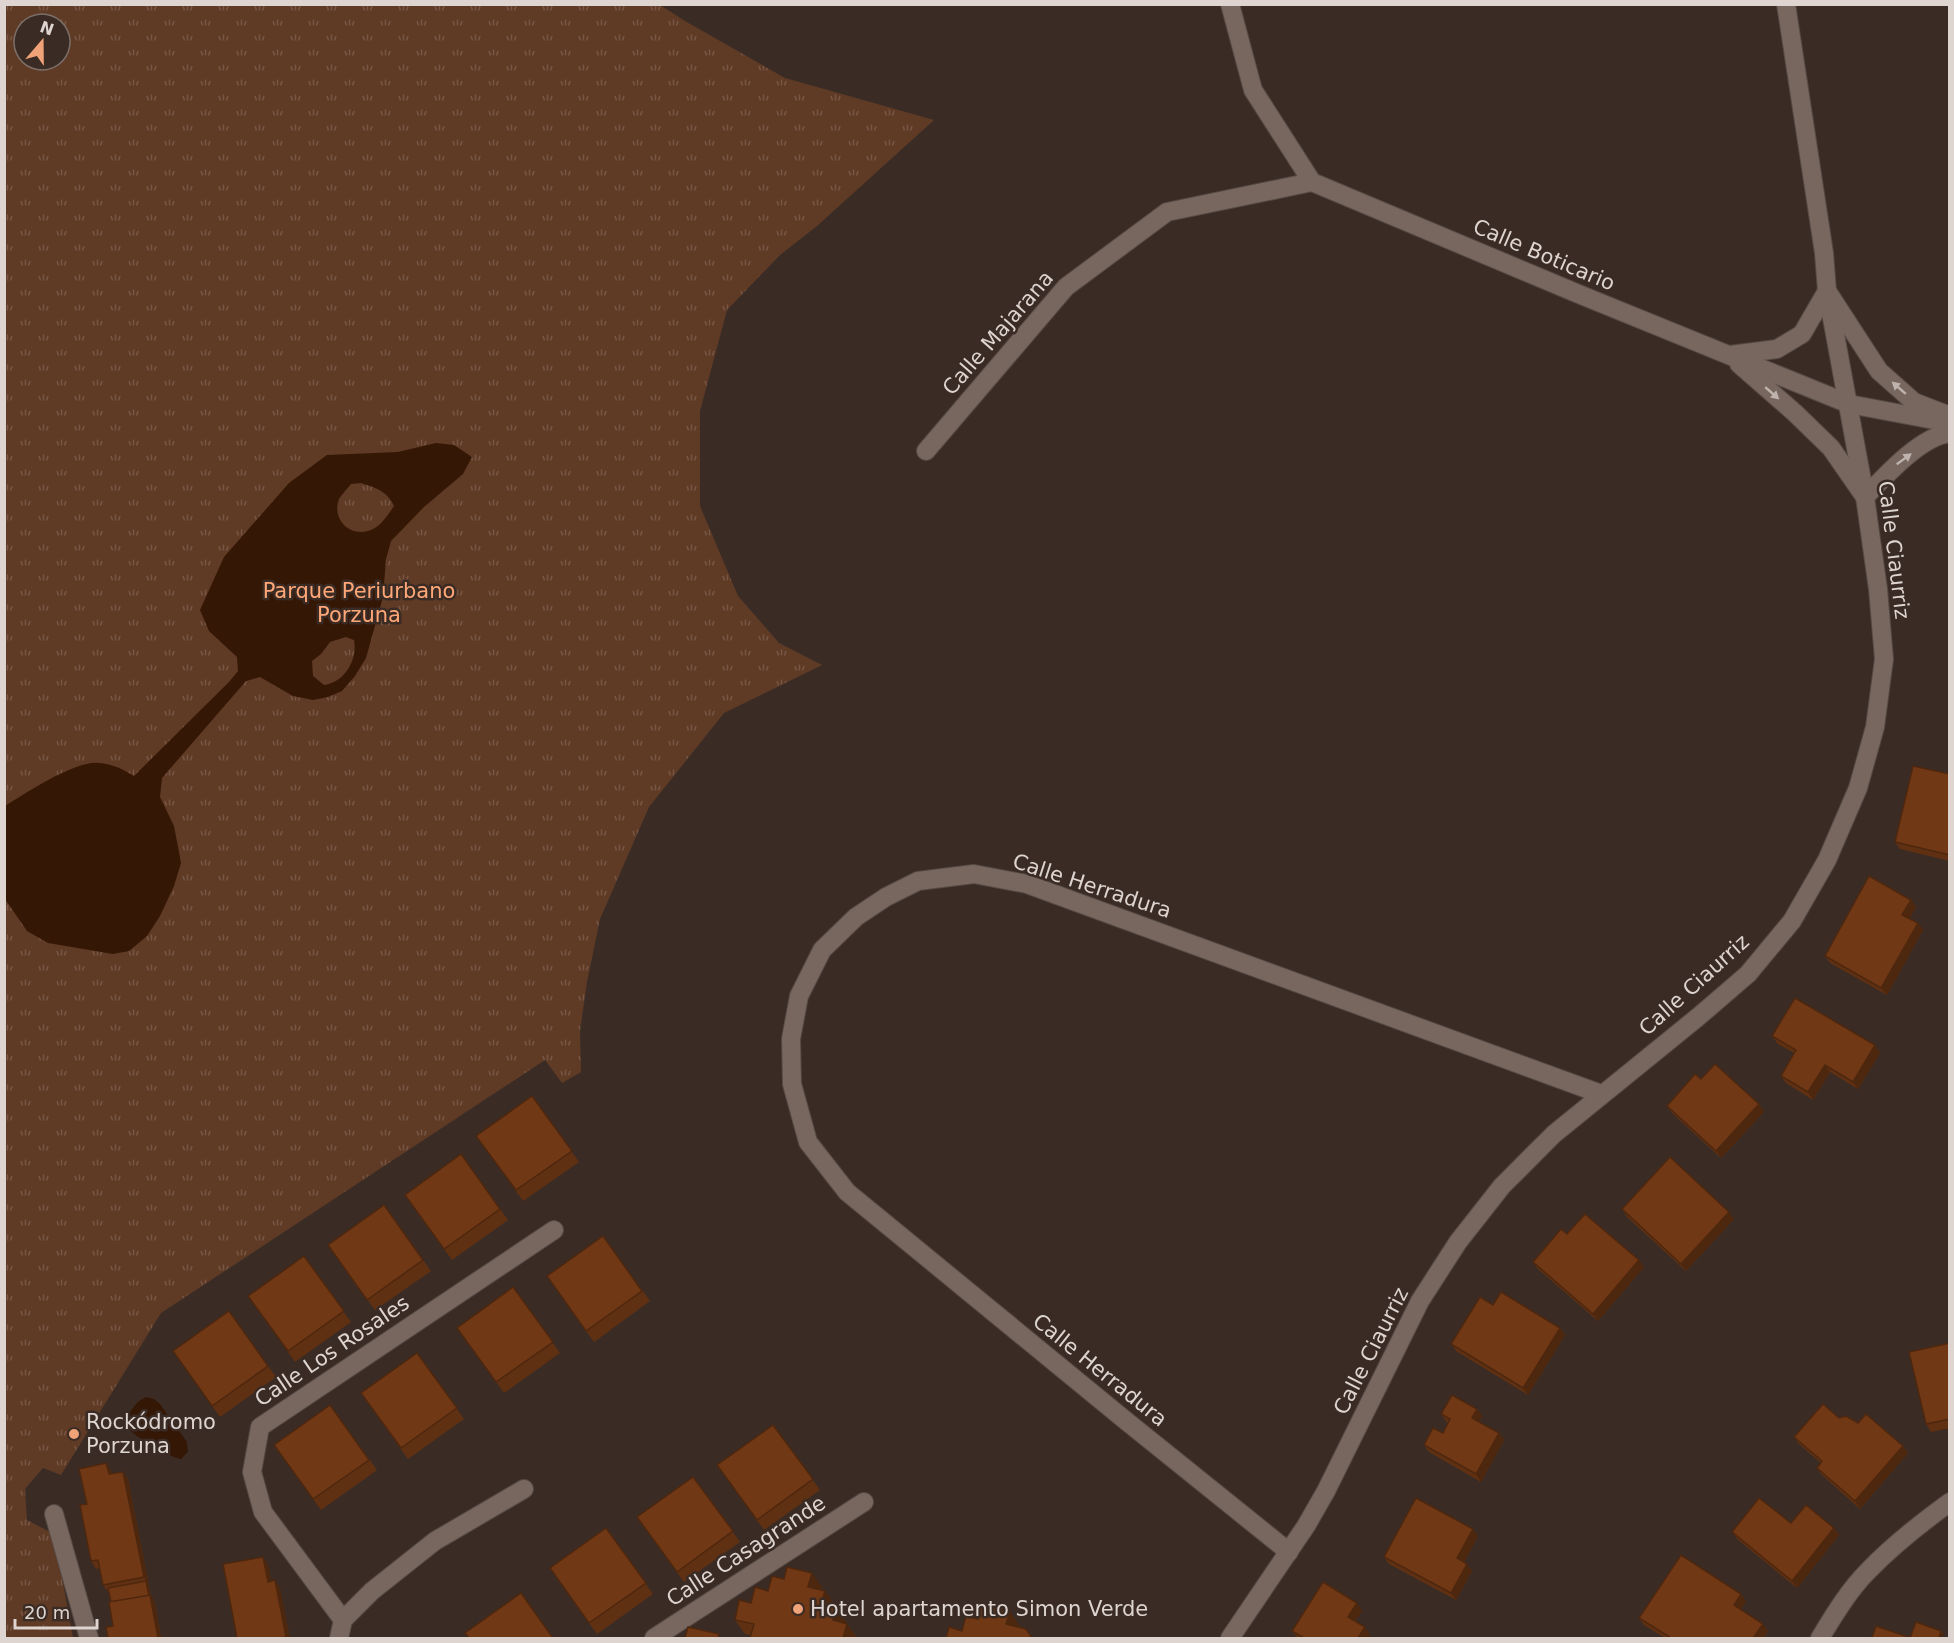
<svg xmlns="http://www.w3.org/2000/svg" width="1954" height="1643" viewBox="0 0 1954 1643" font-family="'DejaVu Sans',sans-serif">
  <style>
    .park { fill: url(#park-tufts); fill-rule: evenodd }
    .water { fill: #351706; fill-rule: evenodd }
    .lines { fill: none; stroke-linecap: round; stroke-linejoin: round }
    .street-casing { stroke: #564a44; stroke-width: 20 }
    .street { stroke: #77675f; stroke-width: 18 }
    .wall { fill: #603012 }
    .shaded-wall { fill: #4e270f }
    .building { fill: #703815; stroke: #4e270f; stroke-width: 1.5 }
    .oneway { fill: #bfb3ae }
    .poi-dot { fill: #f0a278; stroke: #3a2c25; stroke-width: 2 }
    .labels { text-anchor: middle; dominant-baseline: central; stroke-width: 5; stroke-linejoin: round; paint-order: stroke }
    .street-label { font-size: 21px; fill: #ded4d0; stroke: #3a2c25 }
    .park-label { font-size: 21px; fill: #ffa777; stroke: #3a2c25 }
    .poi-label { font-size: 21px; fill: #ded4d0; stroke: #3a2c25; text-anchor: start }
  </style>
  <defs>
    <pattern id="park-tufts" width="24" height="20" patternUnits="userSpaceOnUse" patternTransform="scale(1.5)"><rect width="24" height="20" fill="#5f3a25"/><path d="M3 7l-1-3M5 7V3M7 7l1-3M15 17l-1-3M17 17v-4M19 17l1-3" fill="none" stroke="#765644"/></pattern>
  </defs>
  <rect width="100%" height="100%" fill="#3a2c25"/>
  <!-- park -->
  <path class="park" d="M5,5H660L685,21L785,78L934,120L817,226L780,255L727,310L700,411V506L738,596L779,643L822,665L724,713L649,807L600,919L587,982L580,1031L581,1072L562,1083L545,1060L161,1313L61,1475L43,1468L25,1489L27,1520L54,1534L73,1638H5ZM24,24H60V60H24Z"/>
  <!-- water -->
  <g class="water">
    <path d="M436,443L454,445L472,457L463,474L424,507L391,541L386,559L383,597L366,658L355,676L342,691L328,697L313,700L293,696L260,677L246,681L162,778L160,797L174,826L181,863L174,886L160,916L147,936L129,951L113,954L48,943L27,931L5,899V806C25,794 75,760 99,763C112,764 123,769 134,776L229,682L238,671L237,657L209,631L200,610L224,557L289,483L327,455L398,452ZM361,483C376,488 387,491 394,506C388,515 381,526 371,530C351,538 331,520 339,499C342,494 347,489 351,484ZM346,637L354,640C358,660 344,683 324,685L313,676L312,661L321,654L330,642Z"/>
    <path d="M146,1397L154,1399L160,1404L187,1442L188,1452L181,1459C171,1458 132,1436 128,1427C124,1420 127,1415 132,1409C136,1404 139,1400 146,1397Z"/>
  </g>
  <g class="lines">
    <defs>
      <g id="street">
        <path d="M1230,4L1253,90L1312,182L1581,295L1849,404L1950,423"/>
        <path d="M1730,355L1777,349L1802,334L1827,291L1879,371L1914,402L1945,414"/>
        <path d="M1739,364L1795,413L1831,448L1865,497C1885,476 1921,436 1950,433"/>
        <path d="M926,451L1066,287L1167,212L1312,182"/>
        <path d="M54,1514L89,1638"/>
        <path d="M1289,1552L1125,1420L847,1192L808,1142L792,1084L791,1039L799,996L822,950L856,917L886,897L918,881L974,874L1027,884L1601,1094"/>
        <path d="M343,1620L263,1512L252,1472L260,1427L554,1230"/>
        <path d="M339,1638L343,1620L372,1591L435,1541L524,1489"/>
        <path d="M654,1638L864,1502"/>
        <path d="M1230,1638L1306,1526L1326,1491L1420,1301L1458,1242L1502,1186L1554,1134L1698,1017L1748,974L1792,921L1827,860L1858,788L1875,727L1884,659L1878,589L1865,497L1827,291L1824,253L1786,4"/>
        <path d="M1820,1638C1834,1615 1849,1590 1868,1571C1893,1545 1921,1523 1950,1502"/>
      </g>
    </defs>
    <!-- street casing -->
    <use href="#street" class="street-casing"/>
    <!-- street -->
    <use href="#street" class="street"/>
  </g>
  <!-- wall -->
  <g class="wall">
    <path d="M1950,774V861L1900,849L1895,842Z"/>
    <path d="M1911,900L1916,907L1909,919L1918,923L1923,930L1887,995L1830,963L1825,956Z"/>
    <path d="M1772,1036L1875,1045L1880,1053L1858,1089L1830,1072L1813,1100L1786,1083L1781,1076L1794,1053L1778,1044Z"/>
    <path d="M1701,1079L1759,1104L1764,1112L1721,1158L1672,1113L1667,1106Z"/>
    <path d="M532,1096L579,1162L523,1201L476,1136Z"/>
    <path d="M461,1154L508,1220L452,1260L405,1195Z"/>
    <path d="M384,1205L431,1271L375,1310L328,1245Z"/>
    <path d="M1622,1209L1734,1219L1686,1271L1627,1217Z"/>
    <path d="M1567,1234L1644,1267L1598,1321L1538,1269L1533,1262Z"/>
    <path d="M603,1236L650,1301L594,1342L547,1276Z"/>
    <path d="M304,1256L351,1322L295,1362L248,1296Z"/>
    <path d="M513,1287L560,1353L504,1393L457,1328Z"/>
    <path d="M1493,1305L1560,1328L1565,1335L1528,1395L1456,1351L1451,1344Z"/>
    <path d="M229,1311L276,1377L220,1417L173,1351Z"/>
    <path d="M1950,1343V1428L1931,1432L1926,1424Z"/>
    <path d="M417,1353L464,1419L408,1459L361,1393Z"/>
    <path d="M330,1405L377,1470L321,1510L274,1445Z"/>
    <path d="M1477,1409L1482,1416L1479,1422L1499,1433L1504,1440L1481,1482L1429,1452L1424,1445L1443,1433L1448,1423L1446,1421L1441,1414Z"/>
    <path d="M1839,1418L1858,1423L1903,1446L1908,1453L1860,1509L1822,1475L1817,1468L1821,1463L1799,1444L1794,1437Z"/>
    <path d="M773,1425L820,1490L764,1530L717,1465Z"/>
    <path d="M106,1463L111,1471L112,1474L123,1472L128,1479L151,1596L155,1603L161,1638H108L113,1626L111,1602L109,1592H108L103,1585L99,1568L96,1569L91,1561L87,1504Z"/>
    <path d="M693,1477L740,1542L684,1582L637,1517Z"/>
    <path d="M1791,1523L1834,1528L1839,1535L1797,1588L1737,1539L1732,1532Z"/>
    <path d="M606,1528L653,1594L597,1634L550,1568Z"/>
    <path d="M1478,1536L1464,1562L1472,1571L1456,1600L1389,1564L1384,1557Z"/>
    <path d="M822,1587L821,1590L835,1605L834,1607L836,1608L846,1622L845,1624H847L857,1638H751V1635L745,1634L735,1620L751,1603L768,1591Z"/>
    <path d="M1746,1601L1740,1610L1768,1631L1763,1638H1665L1644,1625L1639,1618Z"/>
    <path d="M1362,1611L1355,1621L1370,1635L1368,1638H1298L1292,1631Z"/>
  </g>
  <!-- shaded-wall -->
  <g class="shaded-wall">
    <path d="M1911,900L1916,907L1907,922L1902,915Z"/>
    <path d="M1918,923L1923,930L1887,995L1881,988Z"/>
    <path d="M1875,1045L1880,1053L1858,1089L1853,1082Z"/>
    <path d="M1825,1065L1830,1072L1813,1100L1808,1092Z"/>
    <path d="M1759,1104L1764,1112L1721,1158L1716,1151Z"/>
    <path d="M1729,1212L1734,1219L1686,1271L1681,1264Z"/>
    <path d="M1639,1260L1644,1267L1598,1321L1593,1314Z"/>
    <path d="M1560,1328L1565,1335L1528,1395L1523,1388Z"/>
    <path d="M1477,1409L1482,1416L1477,1425L1472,1418Z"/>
    <path d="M1499,1433L1504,1440L1481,1482L1476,1474Z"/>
    <path d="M1903,1446L1908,1453L1860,1509L1855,1501Z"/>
    <path d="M106,1463L111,1471L114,1481L109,1474Z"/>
    <path d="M123,1472L128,1479L151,1596L155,1603L161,1638H158L146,1581L144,1577Z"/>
    <path d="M1834,1528L1839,1535L1797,1588L1792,1581Z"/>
    <path d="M1473,1529L1478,1536L1462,1566L1457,1558Z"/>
    <path d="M263,1557L268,1564L273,1589L268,1582Z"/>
    <path d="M1467,1564L1472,1571L1456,1600L1451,1593Z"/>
    <path d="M812,1573L822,1587L818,1601L808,1587Z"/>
    <path d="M275,1580L280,1588L290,1638H287L286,1637Z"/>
    <path d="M825,1591L835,1605L831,1618L821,1604Z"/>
    <path d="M1741,1594L1746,1601L1739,1612L1734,1605Z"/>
    <path d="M1357,1603L1362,1611L1353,1624L1348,1617Z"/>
    <path d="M836,1608L846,1622L842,1634L833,1620Z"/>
    <path d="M1010,1612L1020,1626L1016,1638L1006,1624Z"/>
    <path d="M847,1624L857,1638H843Z"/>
    <path d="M1763,1624L1768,1631L1763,1638H1753Z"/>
    <path d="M1365,1627L1370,1635L1368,1638H1358Z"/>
    <path d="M1941,1631L1944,1634L1942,1638H1939Z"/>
  </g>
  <!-- building -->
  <g class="building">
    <path d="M1913,766L1950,774V855L1895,842Z"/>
    <path d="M1869,876L1911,900L1902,915L1918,923L1881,988L1825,956Z"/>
    <path d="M1795,998L1875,1045L1853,1082L1825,1065L1808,1092L1781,1076L1796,1050L1772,1036Z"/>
    <path d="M1715,1064L1759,1104L1716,1151L1667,1106L1695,1074L1701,1079Z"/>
    <path d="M532,1096L572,1151L516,1190L476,1136Z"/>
    <path d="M461,1154L500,1209L444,1249L405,1195Z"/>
    <path d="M1670,1157L1729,1212L1681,1264L1622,1209Z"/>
    <path d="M384,1205L423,1260L367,1300L328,1245Z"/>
    <path d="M1585,1214L1639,1260L1593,1314L1533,1262L1561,1229L1567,1234Z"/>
    <path d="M603,1236L642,1291L586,1331L547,1276Z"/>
    <path d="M304,1256L344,1311L288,1351L248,1296Z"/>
    <path d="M513,1287L553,1342L496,1382L457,1328Z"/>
    <path d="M1501,1292L1560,1328L1523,1388L1451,1344L1480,1297L1493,1305Z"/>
    <path d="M229,1311L268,1366L212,1406L173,1351Z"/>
    <path d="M1950,1343V1419L1926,1424L1909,1352Z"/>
    <path d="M417,1353L457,1408L401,1448L361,1393Z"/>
    <path d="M1452,1395L1477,1409L1472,1418L1499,1433L1476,1474L1424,1445L1433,1428L1443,1433L1450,1419L1441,1414Z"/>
    <path d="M1823,1404L1839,1418L1846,1416L1858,1423L1866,1414L1903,1446L1855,1501L1817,1468L1822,1461L1794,1437Z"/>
    <path d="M330,1405L369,1460L313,1499L274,1445Z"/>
    <path d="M773,1425L813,1479L757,1520L717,1465Z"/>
    <path d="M106,1463L109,1474L123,1472L144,1577L103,1585L98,1560L91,1561L80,1505L87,1504L79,1469Z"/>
    <path d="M693,1477L733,1531L677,1572L637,1517Z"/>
    <path d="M1416,1498L1473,1529L1457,1558L1467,1564L1451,1593L1384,1557Z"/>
    <path d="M1759,1498L1791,1523L1806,1505L1834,1528L1792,1581L1732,1532Z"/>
    <path d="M606,1528L646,1583L589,1623L550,1568Z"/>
    <path d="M1681,1555L1741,1594L1734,1605L1763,1624L1753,1638H1671L1639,1618Z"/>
    <path d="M263,1557L268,1582L275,1580L286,1637L279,1638H237L223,1564Z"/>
    <path d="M787,1567L812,1573L808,1587L825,1591L821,1604L836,1608L833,1620L847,1624L843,1638H750L754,1624L735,1620L739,1600L751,1603L755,1587L768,1591L772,1576L784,1579Z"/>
    <path d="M146,1581L149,1596L111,1602L108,1588Z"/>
    <path d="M1323,1582L1357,1603L1348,1617L1365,1627L1358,1638H1304L1292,1631Z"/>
    <path d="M521,1593L553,1638H469L465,1633Z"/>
    <path d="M150,1595L158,1638H108L106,1627L113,1626L109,1602Z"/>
    <path d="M982,1604L1010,1612L1006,1624L1026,1629L1032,1638H946L949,1627L962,1631L966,1616L978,1619Z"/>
    <path d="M1916,1622L1941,1631L1939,1638H1910Z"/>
    <path d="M1876,1626L1911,1638H1872Z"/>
    <path d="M688,1627L719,1634L718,1638H685Z"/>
  </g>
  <!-- one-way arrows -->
  <defs><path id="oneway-solid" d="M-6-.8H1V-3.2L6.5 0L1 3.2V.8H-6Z" transform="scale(1.5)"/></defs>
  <g class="oneway">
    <use href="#oneway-solid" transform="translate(1899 388) rotate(-139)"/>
    <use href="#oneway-solid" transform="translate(1772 393) rotate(41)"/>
    <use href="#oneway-solid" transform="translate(1904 459) rotate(-36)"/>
  </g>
  <!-- markers -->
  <g class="poi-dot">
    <circle cx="74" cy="1434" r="6"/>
    <circle cx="798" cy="1609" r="6"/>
  </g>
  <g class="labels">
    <!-- street labels -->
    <g class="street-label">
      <text transform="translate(1544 255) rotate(23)">Calle Boticario</text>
      <text transform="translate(998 333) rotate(-49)">Calle Majarana</text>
      <text transform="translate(1894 550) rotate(83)">Calle Ciaurriz</text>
      <text transform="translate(1092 886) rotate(18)">Calle Herradura</text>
      <text transform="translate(1694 985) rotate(-42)">Calle Ciaurriz</text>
      <text transform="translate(332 1351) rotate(-34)">Calle Los Rosales</text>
      <text transform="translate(1371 1351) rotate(-63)">Calle Ciaurriz</text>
      <text transform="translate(1100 1370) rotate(39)">Calle Herradura</text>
      <text transform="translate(746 1551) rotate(-33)">Calle Casagrande</text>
    </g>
    <!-- park labels -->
    <g class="park-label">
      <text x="359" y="591">Parque Periurbano<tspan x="359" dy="24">Porzuna</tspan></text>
    </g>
    <!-- poi labels -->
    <g class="poi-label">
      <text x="86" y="1422">Rockódromo<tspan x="86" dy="24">Porzuna</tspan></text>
      <text x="810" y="1609">Hotel apartamento Simon Verde</text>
    </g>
  </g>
  <!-- border -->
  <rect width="1954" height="1643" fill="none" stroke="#ded4d0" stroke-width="12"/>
  <!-- north arrow -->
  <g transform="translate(42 42) rotate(20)"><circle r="28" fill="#3a2c25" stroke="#7c6f69" stroke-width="1.5"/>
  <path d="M0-4.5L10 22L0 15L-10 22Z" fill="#f0a278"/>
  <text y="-9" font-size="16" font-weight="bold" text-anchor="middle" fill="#ded4d0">N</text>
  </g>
  <!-- scale -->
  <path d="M15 1619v9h82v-9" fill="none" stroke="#ded4d0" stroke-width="3"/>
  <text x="24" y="1619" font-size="18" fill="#ded4d0" stroke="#3a2c25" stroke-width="4.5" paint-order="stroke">20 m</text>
</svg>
